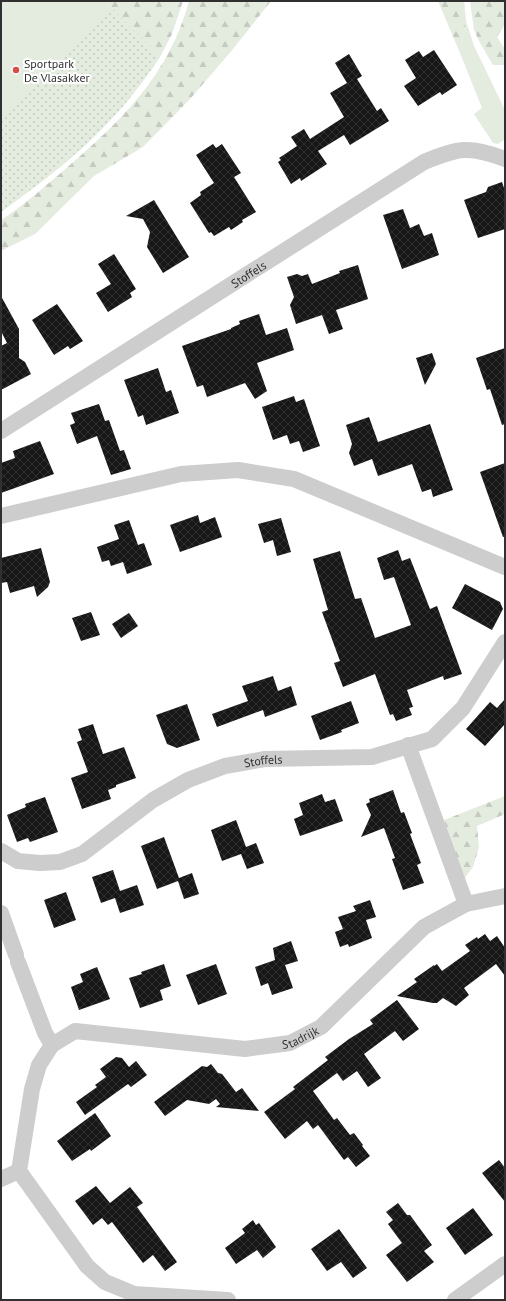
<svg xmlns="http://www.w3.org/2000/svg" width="506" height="1301" viewBox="0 0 506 1301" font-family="'PT Sans',sans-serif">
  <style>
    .green { fill: #e4ebdf }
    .forest { fill: url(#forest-firs) }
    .park { fill: url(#park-dots) }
    .building { fill: url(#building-cross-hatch) }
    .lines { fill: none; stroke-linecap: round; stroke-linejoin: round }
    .street { stroke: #cdcdcd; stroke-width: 16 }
    .poi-dot { fill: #d15147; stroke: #fff; stroke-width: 1.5 }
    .labels { text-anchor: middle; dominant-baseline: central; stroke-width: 4; stroke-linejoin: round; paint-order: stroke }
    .poi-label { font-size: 12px; fill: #303030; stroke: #fff; text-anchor: start }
    .street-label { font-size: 12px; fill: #303030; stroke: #fff }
  </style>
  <defs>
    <pattern id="forest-firs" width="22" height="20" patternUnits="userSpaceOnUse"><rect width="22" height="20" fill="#e4ebdf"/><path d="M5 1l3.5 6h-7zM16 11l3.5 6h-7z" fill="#c4cac0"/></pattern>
    <pattern id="park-dots" width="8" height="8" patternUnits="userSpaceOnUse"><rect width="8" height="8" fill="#e4ebdf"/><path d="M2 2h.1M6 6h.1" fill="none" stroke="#c4cac0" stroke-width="1.8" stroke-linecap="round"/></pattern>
    <pattern id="building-cross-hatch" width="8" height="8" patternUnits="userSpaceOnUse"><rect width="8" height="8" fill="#171717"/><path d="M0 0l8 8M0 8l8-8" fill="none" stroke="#303030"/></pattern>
  </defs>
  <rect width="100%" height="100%" fill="#fff"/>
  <!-- green -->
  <g class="green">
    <path d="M1,1H105L160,57C140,87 117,114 92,139C64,166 32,189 1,212Z"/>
    <path d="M466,21L474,46L505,110V138L504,140L498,144L493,143L474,114L482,108L460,53Z"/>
  </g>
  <!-- forest -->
  <g class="forest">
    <path d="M105,1H183L172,34L160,57Z"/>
    <path d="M189,1H271L233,49L191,98L143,147L94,176L35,234L1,251V220C23,206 43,188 63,171C120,122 169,76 189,1Z"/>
    <path d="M438,1H464L466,21L460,53Z"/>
    <path d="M470,1H505V24L497,37L505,49V65H493L480,43L474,30Z"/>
    <path d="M505,796V814L477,826L479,847L473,867L463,880L444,820Z"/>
  </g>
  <!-- park -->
  <path class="park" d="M111,7L160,57C147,76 134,94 119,111C84,149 43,181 1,212V119Z"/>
  <!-- building -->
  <g class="building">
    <path d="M434,50L457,85L442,95L440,92L418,106L404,86L416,78L405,60L419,51L423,57Z"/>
    <path d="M349,54L362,76L357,79L377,111L381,108L389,121L350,145L344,135L318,151L327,164L301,181L300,178L291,184L278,162L281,160L279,158L297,146L291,137L304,129L310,139L344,117L330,93L347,83L335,63Z"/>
    <path d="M213,144L216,148L222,144L241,173L234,177L256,212L242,220L243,222L231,230L229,227L214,236L211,232L209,233L190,203L201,195L200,192L214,183L196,155Z"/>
    <path d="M502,182L505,191V229L478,238L464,200L486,192L488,187Z"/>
    <path d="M154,200L189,257L163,273L147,247L150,232L143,219L126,216Z"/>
    <path d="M403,209L410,228L419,224L424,236L432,233L439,255L402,269L383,215Z"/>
    <path d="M114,254L136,289L130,293L132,297L108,312L96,293L111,284L98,264Z"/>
    <path d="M358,265L368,299L336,310L343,329L329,334L322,315L296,324L290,305L294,297L287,277L297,274L302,276L308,274L312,284L340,273L339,271Z"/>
    <path d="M1,296L19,329V358L25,362L31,374L1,390V346L7,343L1,331Z"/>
    <path d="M57,304L83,341L70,349L68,346L54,355L32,320Z"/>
    <path d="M259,314L266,335L287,328L294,350L257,363L267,391L255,399L245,383L207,397L203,385L197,387L182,346L231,329V328L240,324L239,321Z"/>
    <path d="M505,348V424L502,425L490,389L487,390L476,358Z"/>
    <path d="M432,353L436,364L425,385L416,358Z"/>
    <path d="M158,368L166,392L171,390L179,413L146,425L143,415L138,417L124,380Z"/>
    <path d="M294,396L296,402L304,399L320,446L303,452L299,441L290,444L287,435L273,440L262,407Z"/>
    <path d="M99,404L105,421L109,420L120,451L124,450L131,469L111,475L97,436L77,444L70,425L75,423L71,413Z"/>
    <path d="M369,417L378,442L430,424L453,490L433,497L431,489L422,492L412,464L378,476L372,459L354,466L349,453L352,444L346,425Z"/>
    <path d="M40,441L54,474L1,493V463L15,458L13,451Z"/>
    <path d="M505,463V537H503L480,472Z"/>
    <path d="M198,515L200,523L215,517L222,537L180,552L170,525Z"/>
    <path d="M281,518L291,552L277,556L273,540L264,543L258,524Z"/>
    <path d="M129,520L138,545L144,543L152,565L127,574L123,562L111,566L109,560L102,562L97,547L119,539L114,525Z"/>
    <path d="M41,548L50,582L48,587L37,597L34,586L10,593L7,582L1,583V558Z"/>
    <path d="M398,550L402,561L410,558L430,609L437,606L462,674L444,680L443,676L407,690L413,707L409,708L412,715L396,721L393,714L390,715L375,674L343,687L334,663L340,661L322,612L328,610L313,559L340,551L355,599L361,598L375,638L411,625L394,577L384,580L377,558Z"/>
    <path d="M465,584L500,602L503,609L492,630L452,608Z"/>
    <path d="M91,612L100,635L81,641L72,618Z"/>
    <path d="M129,613L138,626L121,638L112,624Z"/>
    <path d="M273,676L278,691L291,686L297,705L265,717L263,710L217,727L212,714L248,701L242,686Z"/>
    <path d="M505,699V724L485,746L466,729L490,702L497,708Z"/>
    <path d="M351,701L359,723L341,730L342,732L320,740L311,716Z"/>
    <path d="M187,704L200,740L177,748L167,744L156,715Z"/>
    <path d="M93,724L103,754L124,747L136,778L116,785V787L108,790L111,799L82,809L71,778L88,772L77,742L82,740L78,729Z"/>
    <path d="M393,790L401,813L404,812L412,833L410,834L421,863L417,865L424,883L403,890L392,859L395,858L384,828L361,837L371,815L366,804L370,802L369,799Z"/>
    <path d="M322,794L325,802L335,799L343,821L300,836L294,819L303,815L299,803Z"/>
    <path d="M45,797L58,832L30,842L28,838L17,842L7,815L26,807L25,804Z"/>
    <path d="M236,820L246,847L256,843L264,863L247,869L241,854L222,861L211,830Z"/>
    <path d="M164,837L179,878L192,873L199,894L184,899L178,881L157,889L141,846Z"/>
    <path d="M113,870L120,891L137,885L144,905L120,913L115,898L101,903L92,877Z"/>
    <path d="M66,892L76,920L54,928L44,900Z"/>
    <path d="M370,900L376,917L366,920L372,938L349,947L348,944L340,947L335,932L343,929L338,917L356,911L353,906Z"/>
    <path d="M485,934L490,941L497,936L505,948V976L496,964L464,988L469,995L456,1006L443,998L437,1003H433L397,996L417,982L414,979L434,965V966L437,964L442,971L470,951L465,945L477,937L478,939Z"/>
    <path d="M291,941L298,961L285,965L293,988L272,995L268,983L261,986L255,967L275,960L273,948Z"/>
    <path d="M164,964L171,986L160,990L163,1000L140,1008L129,978L142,974L141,972Z"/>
    <path d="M216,964L227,994L198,1005L186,975Z"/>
    <path d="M97,967L110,999L79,1010L71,987L83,982L80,974Z"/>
    <path d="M397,1000L419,1029L403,1041L395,1031L364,1054L381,1078L368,1087L357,1071L343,1081L337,1073L313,1091L334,1120L337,1118L350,1135L354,1133L363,1145L362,1146L370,1156L356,1167L348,1157L344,1160L318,1125L313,1129L307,1121L285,1139L264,1112L295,1089L293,1087L328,1060L325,1057L349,1039L373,1024L370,1020Z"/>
    <path d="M116,1057L122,1058L129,1067L136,1061L147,1075L131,1087L128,1084L85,1115L76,1102L97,1087L95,1085L106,1077L100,1069Z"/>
    <path d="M211,1064L218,1073L222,1074L236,1092L242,1088L259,1111L216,1107L220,1104L216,1099L209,1104L187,1100L165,1116L154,1102L202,1066L207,1067Z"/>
    <path d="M95,1113L111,1136L91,1151L90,1149L72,1161L57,1141Z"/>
    <path d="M499,1160L505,1168V1202L482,1173Z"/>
    <path d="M96,1186L110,1203L130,1187L143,1203L137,1207L177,1262L165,1271L153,1255L143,1263L112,1222L108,1225L102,1218L93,1225L75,1201Z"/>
    <path d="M398,1203L407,1215H410L432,1245L424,1251L434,1262L407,1282L386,1255L402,1243L388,1224L393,1220L386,1212Z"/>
    <path d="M473,1208L493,1235L465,1255L446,1228Z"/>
    <path d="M253,1220L256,1225L259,1223L276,1247L263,1258L257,1250L236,1264L225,1248L245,1233L242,1229Z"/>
    <path d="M339,1229L367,1268L353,1278L341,1262L327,1271L311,1249Z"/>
  </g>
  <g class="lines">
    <!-- street -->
    <g class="street">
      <path id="s1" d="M1,431L424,162C458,148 469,145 505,159"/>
      <path d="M1,516L181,474L238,470L294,479L505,567"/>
      <path d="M408,745L466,904"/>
      <path id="s2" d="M1,851L18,861L40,863L60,862L82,854L153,800L188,780L225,766L265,759L372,757L432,739L463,708L505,642"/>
      <path d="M1,913L16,955"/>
      <path d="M18,962L45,1033L52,1045"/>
      <path d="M1,1179L19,1171"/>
      <path id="s3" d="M228,1300L134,1294L105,1282L87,1266L19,1171L32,1089L39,1065L52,1045L75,1031L245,1049L290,1043L321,1027L424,927L466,904L505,896"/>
      <path d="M455,1300L505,1264"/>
    </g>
  </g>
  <!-- markers -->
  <circle class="poi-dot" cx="16" cy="70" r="4"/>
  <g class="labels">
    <!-- poi labels -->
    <g class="poi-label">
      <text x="24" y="63">Sportpark<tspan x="24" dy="14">De Vlasakker</tspan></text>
    </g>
    <!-- street labels -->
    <g class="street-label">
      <text stroke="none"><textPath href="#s1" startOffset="293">Stoffels</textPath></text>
      <text stroke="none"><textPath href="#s2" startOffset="293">Stoffels</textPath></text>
      <text stroke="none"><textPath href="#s3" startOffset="653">Stadrijk</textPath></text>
    </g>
  </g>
  <!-- border -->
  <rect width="506" height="1301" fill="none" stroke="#303030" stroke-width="4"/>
</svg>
